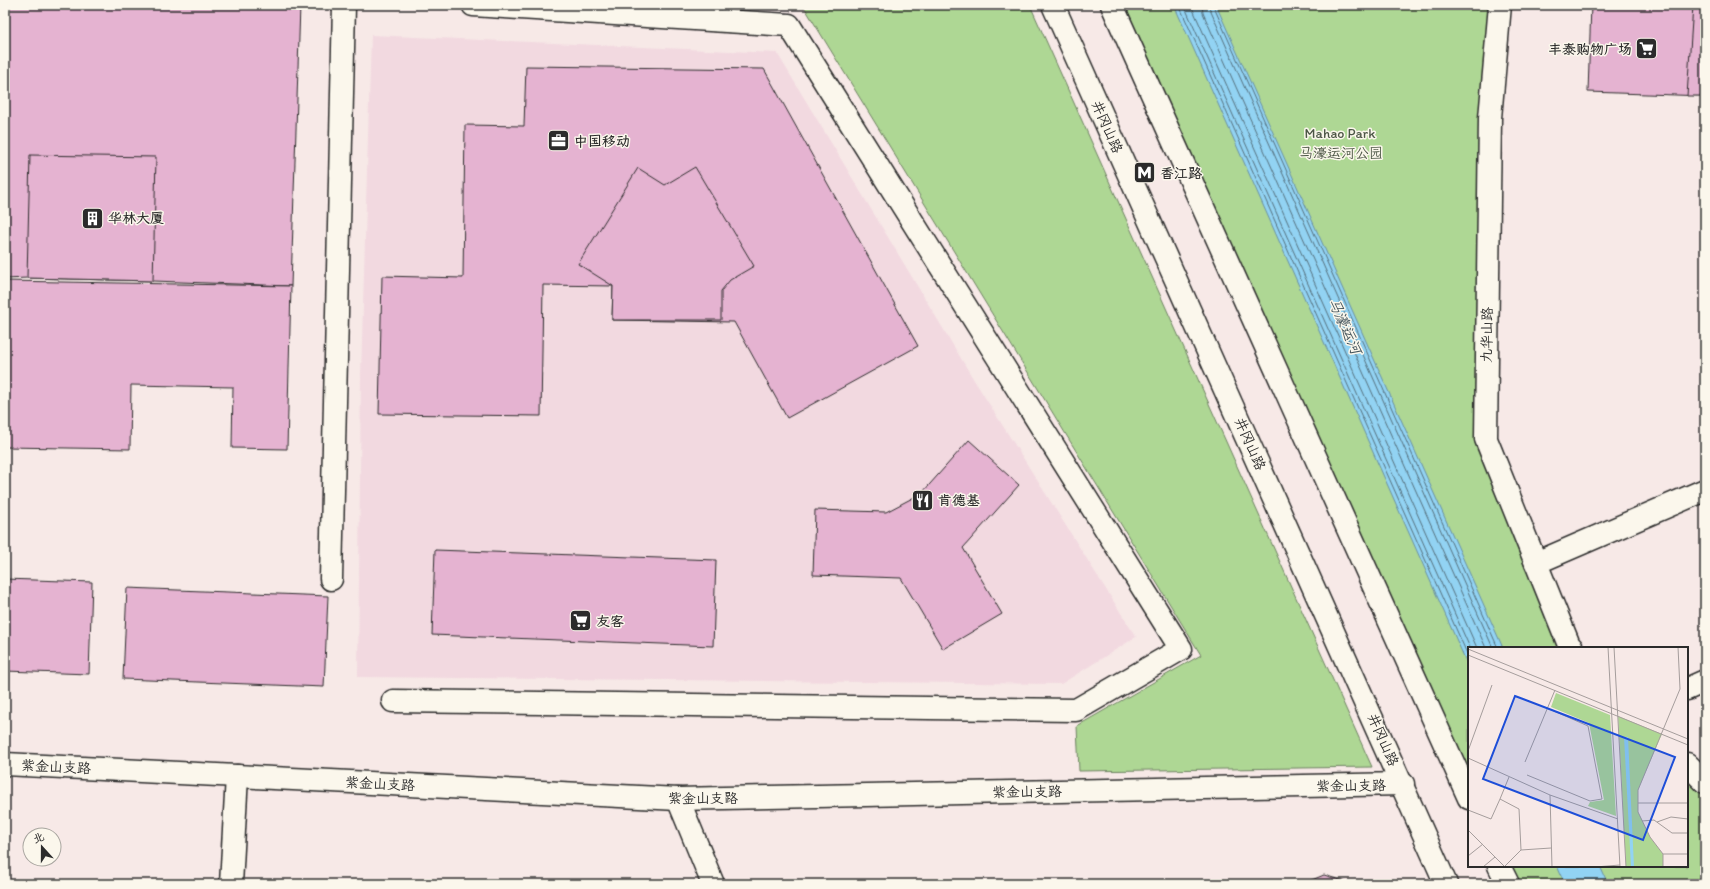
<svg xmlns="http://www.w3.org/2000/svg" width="1710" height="889" viewBox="0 0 1710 889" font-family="Itim,'LXGW WenKai TC',sans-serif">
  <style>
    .built { fill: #f2d9e0 }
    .green { fill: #aed794; stroke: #6c8160 }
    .water { fill: #92d3f3; stroke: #6990a3 }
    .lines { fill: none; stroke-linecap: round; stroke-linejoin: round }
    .shore { stroke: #546e7b; stroke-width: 1 }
    .building { fill: #e5b3d1; stroke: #2b2b2b }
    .minor-casing { stroke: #2b2b2b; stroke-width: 25 }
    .secondary-casing { stroke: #2b2b2b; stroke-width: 25 }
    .minor { stroke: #fbf7ec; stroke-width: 22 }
    .secondary { stroke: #fbf7ec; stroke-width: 22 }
    .labels { text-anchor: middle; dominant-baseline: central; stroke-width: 3; stroke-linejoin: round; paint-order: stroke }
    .poi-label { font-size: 14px; font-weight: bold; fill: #2b2b2b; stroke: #fbf7ec; text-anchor: start }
    .street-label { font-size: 14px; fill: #2b2b2b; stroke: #fbf7ec }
    .park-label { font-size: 14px; fill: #4c5645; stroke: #fbf7ec }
    .water-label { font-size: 15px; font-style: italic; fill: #45555d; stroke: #fbf7ec }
    .inset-road { fill: none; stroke: #a59d9c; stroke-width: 1 }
    .view { fill: #1d4ed8; fill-opacity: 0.15; stroke: #1d4ed8; stroke-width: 2 }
    .inset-edge { fill: none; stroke: #2b2b2b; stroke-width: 2 }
  </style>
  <rect width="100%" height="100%" fill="#f7e9e7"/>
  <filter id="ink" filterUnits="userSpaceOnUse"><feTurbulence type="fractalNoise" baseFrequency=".025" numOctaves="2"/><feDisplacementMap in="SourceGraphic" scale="8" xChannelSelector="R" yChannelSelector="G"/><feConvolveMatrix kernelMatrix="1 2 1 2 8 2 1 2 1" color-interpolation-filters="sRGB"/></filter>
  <g filter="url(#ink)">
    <!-- built -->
    <path class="built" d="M371,35L777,53L974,380L1136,637L1061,684L358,677L361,374Z"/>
    <!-- green -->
    <g class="green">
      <path d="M803,5H1030L1372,767L1079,771L1077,726L1201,655Z"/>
      <path d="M1112,5H1500L1486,439L1572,648H1469V803Z"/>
      <path d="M1687,764L1705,782V884H1505L1497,866H1687Z"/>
    </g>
    <!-- water -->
    <g class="water">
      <path d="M1174,5H1216L1503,648H1469V668Z"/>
      <path d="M1557,866H1600L1608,884H1565Z"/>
    </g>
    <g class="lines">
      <!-- shore -->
      <g class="shore">
        <path d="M1179,5L1469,658"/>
        <path d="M1184,5L1470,648"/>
        <path d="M1191,5L1477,648"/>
        <path d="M1202,5L1203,13L1486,648"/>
        <path d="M1208,5L1493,648"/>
        <path d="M1213,5L1498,648"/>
      </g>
    </g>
    <!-- building -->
    <g class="building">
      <path d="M5,5H300L291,286L153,281L27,278L5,279Z"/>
      <path d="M1591,5H1705V96L1588,92Z"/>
      <path d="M1693,5H1705V96H1687Z"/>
      <path d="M526,66L764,69L918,346L787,418L734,322L612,320L613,286L543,285L541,416L379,414L382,276L463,278L465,125L524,126Z"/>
      <path d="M30,155L156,157L153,281L27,278Z"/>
      <path d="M695,167L754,266L730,280L721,291V320H612L613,286L578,264L638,168L665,185Z"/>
      <path d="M5,281L291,286L287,449L232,448L233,387L131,385L130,449L5,447Z"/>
      <path d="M969,440L1019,485L963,548L1002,614L943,649L901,578L813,575L815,510L886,512L922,493Z"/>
      <path d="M435,550L716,560L713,646L432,635Z"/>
      <path d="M5,579L92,582L89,674L5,671Z"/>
      <path d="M127,588L328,596L324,687L123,679Z"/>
      <path d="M1324,875L1353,884H1302Z"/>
    </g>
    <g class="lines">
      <defs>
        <g id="minor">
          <path d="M1500,5L1490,118L1486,439L1569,645L1572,648"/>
          <path d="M1536,563L1705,490"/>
          <path d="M331,579L344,5"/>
          <path d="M1687,689L1705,681"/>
          <path d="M393,701L1076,710L1181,649L789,25L473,5"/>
          <path d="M5,764L678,799L1403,784"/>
          <path d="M1687,764L1705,782"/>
          <path d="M678,799L713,884"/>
          <path d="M231,884L237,776"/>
        </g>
        <g id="secondary">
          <path d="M1053,5L1446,884"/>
          <path d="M1112,5L1469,798"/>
          <path d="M1499,866L1508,884"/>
        </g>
      </defs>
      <!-- minor casing -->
      <use href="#minor" class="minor-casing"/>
      <!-- secondary casing -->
      <use href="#secondary" class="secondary-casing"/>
      <!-- minor -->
      <use href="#minor" class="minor"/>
      <!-- secondary -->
      <use href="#secondary" class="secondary"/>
    </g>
  </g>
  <!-- icons -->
  <defs>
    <symbol id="supermarket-square" viewBox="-11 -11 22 22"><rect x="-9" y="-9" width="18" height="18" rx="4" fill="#2b2b2b" stroke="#fbf7ec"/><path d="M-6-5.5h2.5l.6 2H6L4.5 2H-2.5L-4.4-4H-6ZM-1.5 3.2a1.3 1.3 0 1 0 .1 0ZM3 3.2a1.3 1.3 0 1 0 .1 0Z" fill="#fff"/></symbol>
    <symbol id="office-square" viewBox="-11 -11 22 22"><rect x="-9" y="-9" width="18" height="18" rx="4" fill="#2b2b2b" stroke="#fbf7ec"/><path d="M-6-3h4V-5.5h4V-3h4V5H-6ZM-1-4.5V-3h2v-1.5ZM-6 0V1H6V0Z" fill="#fff"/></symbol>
    <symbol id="metro-square" viewBox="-11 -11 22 22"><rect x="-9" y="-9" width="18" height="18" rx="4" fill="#2b2b2b" stroke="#fbf7ec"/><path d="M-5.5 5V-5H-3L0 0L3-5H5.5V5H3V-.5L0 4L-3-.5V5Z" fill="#fff"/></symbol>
    <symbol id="building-square" viewBox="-11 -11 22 22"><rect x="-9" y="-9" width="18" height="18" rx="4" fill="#2b2b2b" stroke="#fbf7ec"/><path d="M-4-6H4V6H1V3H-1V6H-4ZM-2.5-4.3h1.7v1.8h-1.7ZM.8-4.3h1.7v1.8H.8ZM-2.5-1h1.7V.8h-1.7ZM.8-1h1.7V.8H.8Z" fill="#fff"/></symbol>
    <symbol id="restaurant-square" viewBox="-11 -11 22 22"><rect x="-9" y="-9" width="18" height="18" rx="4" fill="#2b2b2b" stroke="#fbf7ec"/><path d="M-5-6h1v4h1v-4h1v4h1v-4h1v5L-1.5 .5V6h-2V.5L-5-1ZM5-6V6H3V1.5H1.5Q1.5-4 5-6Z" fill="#fff"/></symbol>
  </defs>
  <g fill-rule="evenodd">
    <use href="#supermarket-square" x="1634" y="36" width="25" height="25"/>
    <use href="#office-square" x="546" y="128" width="25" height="25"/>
    <use href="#metro-square" x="1132" y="160" width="25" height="25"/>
    <use href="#building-square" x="80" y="206" width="25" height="25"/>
    <use href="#restaurant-square" x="910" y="488" width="25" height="25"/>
    <use href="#supermarket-square" x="568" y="608" width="25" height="25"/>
  </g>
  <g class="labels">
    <!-- poi labels -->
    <g class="poi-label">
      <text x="1632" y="49" text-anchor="end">丰泰购物广场</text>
      <text x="574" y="141">中国移动</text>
      <text x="1160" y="173">香江路</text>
      <text x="108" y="218">华林大厦</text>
      <text x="938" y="500">肯德基</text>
      <text x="596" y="621">友客</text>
    </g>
    <!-- street labels -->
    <g class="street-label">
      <text transform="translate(1107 127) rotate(66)">井冈山路</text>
      <text transform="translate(1487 335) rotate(-89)">九华山路</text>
      <text transform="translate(1250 444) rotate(66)">井冈山路</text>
      <text transform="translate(1383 740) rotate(66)">井冈山路</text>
      <text transform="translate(56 767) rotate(3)">紫金山支路</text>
      <text transform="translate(380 784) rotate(3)">紫金山支路</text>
      <text transform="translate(1351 786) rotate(-1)">紫金山支路</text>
      <text transform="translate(1027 792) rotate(-1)">紫金山支路</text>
      <text x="703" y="798">紫金山支路</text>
    </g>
    <!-- park labels -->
    <g class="park-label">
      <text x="1340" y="133">Mahao Park</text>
      <text x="1341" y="153">马濠运河公园</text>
    </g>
    <!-- water labels -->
    <g class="water-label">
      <text transform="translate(1345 326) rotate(66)">马濠运河</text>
    </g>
  </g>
  <!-- overview -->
  <g transform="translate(1468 647)">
    <rect width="220" height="220" fill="#f7e9e7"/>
    <path d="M88,46L142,68L148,169L120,159L122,155L136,153L121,76L83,60ZM150,69L194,87L170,143V165L182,190L195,207V220H158Z" fill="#aed794"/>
    <path d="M156,90H160L166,220H163Z" fill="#92d3f3"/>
    <path class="inset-road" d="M140,0L152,220M146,0L158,220M0,2L220,92M0,8L220,98M0,104L24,38M0,111L82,148L150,172M57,115L87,43M59,128L122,154L134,152L120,79L79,61M41,130L32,152L51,162L53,203M82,148L84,220M170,156H220M0,163L23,172L32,152M174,174L186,173L204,186H220M189,175L203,170L220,172M0,183L36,219M195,207H220M0,209L15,197M15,220L27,210M36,220L53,203L83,201M127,220L152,218M195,220V207L182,190L170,165V143L212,42L210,0"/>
    <path class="view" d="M47,49L207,110L175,193L15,132Z"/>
    <rect width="220" height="220" class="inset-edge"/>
  </g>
  <!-- margin -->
  <rect width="1710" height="889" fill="none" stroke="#fbf7ec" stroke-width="20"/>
  <rect x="10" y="10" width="1690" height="869" fill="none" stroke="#2b2b2b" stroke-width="1.5" filter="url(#ink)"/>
  <!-- north arrow -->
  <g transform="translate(42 847) rotate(339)"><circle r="19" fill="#fbf7ec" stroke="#a8a59f"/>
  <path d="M0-3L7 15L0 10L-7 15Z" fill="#2b2b2b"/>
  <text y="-6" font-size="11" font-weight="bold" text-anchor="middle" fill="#2b2b2b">北</text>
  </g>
</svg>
